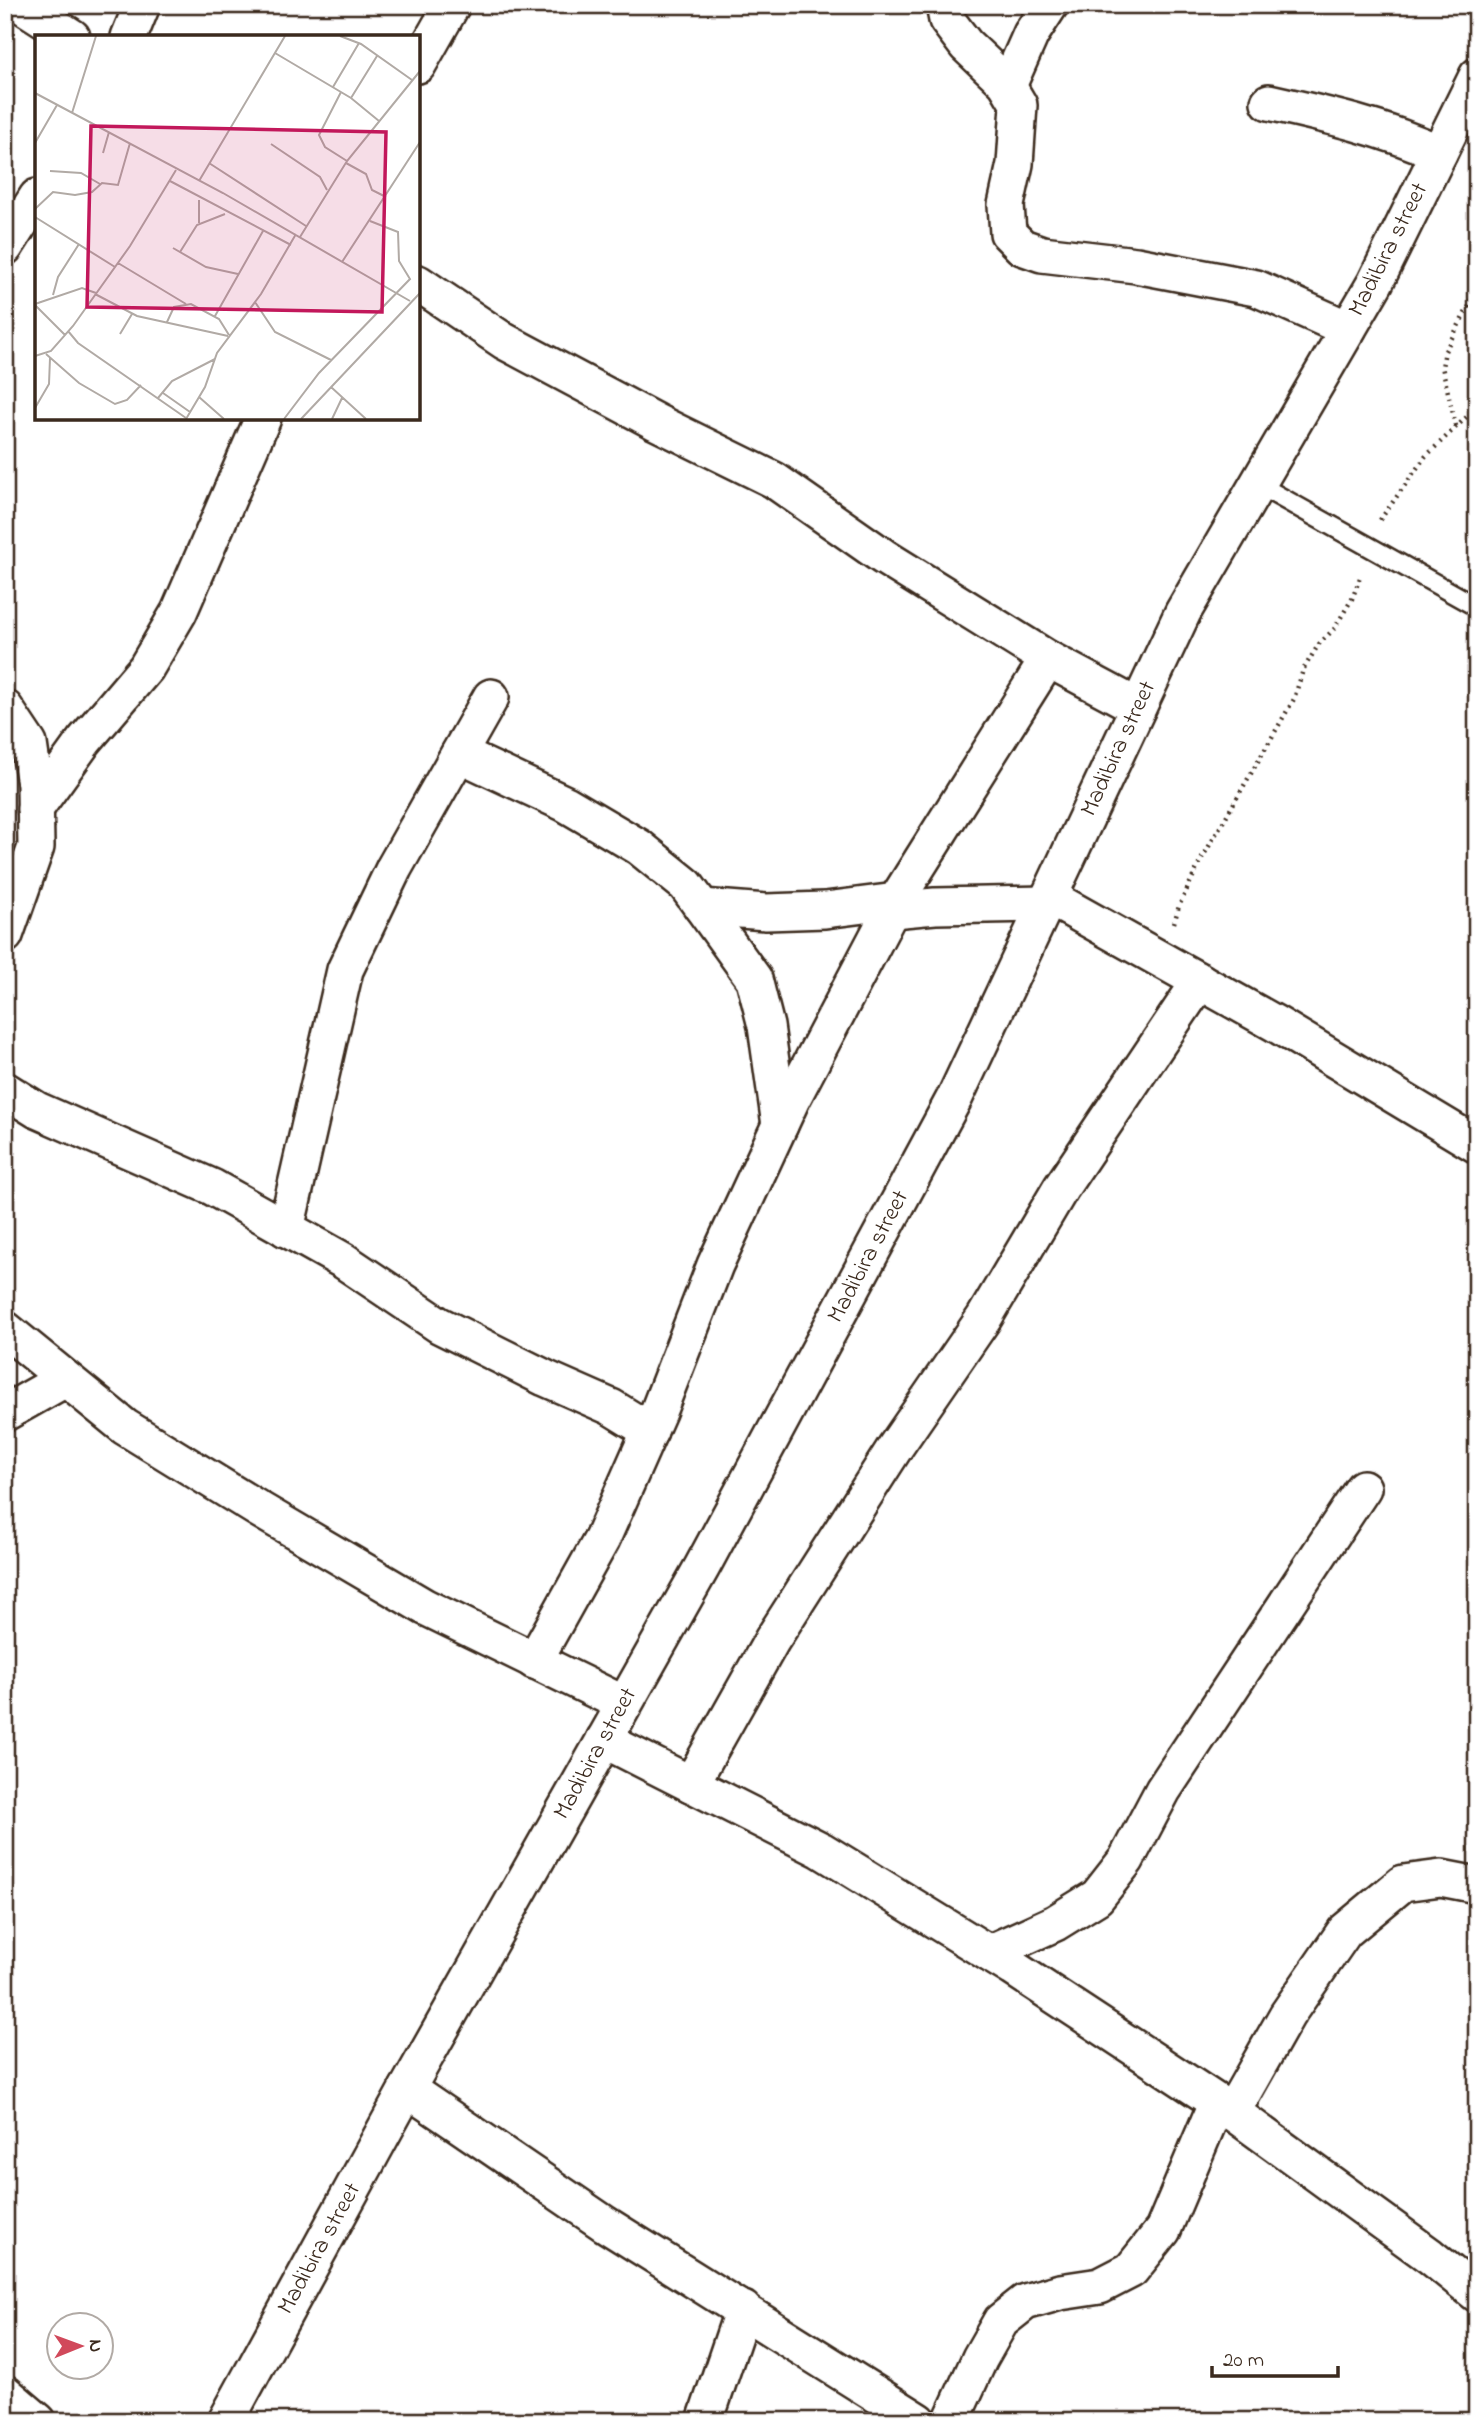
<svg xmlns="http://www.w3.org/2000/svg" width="1482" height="2426" viewBox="0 0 1482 2426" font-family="'Indie Flower',sans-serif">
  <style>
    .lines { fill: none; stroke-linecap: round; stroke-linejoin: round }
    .lane-casing { stroke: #3b2a1e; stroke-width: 23 }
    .street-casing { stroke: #3b2a1e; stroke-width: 40 }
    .path { stroke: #3b2a1e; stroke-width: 4.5; stroke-dasharray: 2 5; stroke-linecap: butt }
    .lane { stroke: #fff; stroke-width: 18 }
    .street { stroke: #fff; stroke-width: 35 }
    .labels { text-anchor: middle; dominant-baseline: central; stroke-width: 5; stroke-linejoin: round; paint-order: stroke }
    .street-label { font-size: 24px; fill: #3b2a1e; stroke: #fff }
    .inset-road { fill: none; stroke: #b1aaa5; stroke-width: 2 }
    .view { fill: #c2185b; fill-opacity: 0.15; stroke: #c2185b; stroke-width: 3.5 }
    .inset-edge { fill: none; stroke: #3b2a1e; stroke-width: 3.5 }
  </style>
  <rect width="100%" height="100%" fill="#fff"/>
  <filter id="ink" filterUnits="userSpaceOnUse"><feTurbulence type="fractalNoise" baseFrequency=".0143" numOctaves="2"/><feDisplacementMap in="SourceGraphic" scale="14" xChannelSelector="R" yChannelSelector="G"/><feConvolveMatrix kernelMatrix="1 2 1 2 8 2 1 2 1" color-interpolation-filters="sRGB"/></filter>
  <g filter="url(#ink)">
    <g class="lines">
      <defs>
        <path id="lane" d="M1257,484L1477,607"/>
        <g id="street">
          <path d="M22,5L72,37"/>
          <path d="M944,5L947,20L966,45L1006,83L1019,105L1015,164L1006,205L1008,233L1022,247L1042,254L1136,265L1256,288L1348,329"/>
          <path d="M129,37L142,5"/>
          <path d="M418,65L452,5"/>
          <path d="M1008,86L1031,34L1050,5"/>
          <path d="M1269,102C1327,115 1385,128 1439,153"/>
          <path d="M5,247L37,197"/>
          <path d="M418,283L504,341L656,422L774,480L884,557L1048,659L1138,707"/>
          <path d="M5,708L29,744L35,785L36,847L5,935"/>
          <path d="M459,754L566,804L639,847L686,885L754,979L766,1026L780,1125"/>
          <path d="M35,809L84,741L146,668L179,612L263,418"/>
          <path d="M1049,897L1276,1024L1477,1145"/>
          <path d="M702,907L766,912L825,910L896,901"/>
          <path d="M892,910L935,906L1046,904"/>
          <path d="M5,1090L37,1110L212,1187L344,1261L439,1325L545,1378L611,1407L650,1431"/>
          <path d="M286,1229L345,970L394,868L491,697"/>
          <path d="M5,1329L125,1427L260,1510L425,1607L624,1704"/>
          <path d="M5,1413L65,1379"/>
          <path d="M534,1661L602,1539L658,1412L715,1265L792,1099L896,901L1048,659"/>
          <path d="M604,1740L821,1850L1013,1968L1232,2112L1430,2256L1477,2294"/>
          <path d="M691,1784L772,1640L896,1446L984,1318L1061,1188L1200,981"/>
          <path d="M989,1953L1055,1923L1097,1897L1126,1860L1163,1790L1363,1488"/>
          <path d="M407,2089L605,2224L919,2421"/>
          <path d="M1232,2112L1287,2015L1345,1931L1403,1883L1441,1878L1477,1885"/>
          <path d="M5,2393L38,2421"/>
          <path d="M226,2421L407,2089L702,1567L955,1097L1183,612L1375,283L1477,76"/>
          <path d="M705,2421L743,2309"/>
          <path d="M951,2421L980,2358L1001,2321L1025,2302L1060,2292L1100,2286L1131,2270L1163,2230L1217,2102"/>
        </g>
      </defs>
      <!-- lane casing -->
      <use href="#lane" class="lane-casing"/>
      <!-- street casing -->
      <use href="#street" class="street-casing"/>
      <!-- path -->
      <g class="path">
        <path d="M1456,426L1442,367L1445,351L1469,306L1477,279"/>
        <path d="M1380,520L1425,457L1477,407"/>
        <path d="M1174,923L1179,906L1201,860L1294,699L1303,670L1319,644L1334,629L1352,599L1361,575"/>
      </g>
      <!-- lane -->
      <use href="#lane" class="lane"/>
      <!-- street -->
      <use href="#street" class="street"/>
    </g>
  </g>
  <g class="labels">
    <!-- street labels -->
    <g class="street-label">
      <text transform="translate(1389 250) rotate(-63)">Madibira street</text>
      <text transform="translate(1119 749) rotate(-65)">Madibira street</text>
      <text transform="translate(869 1257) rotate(-62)">Madibira street</text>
      <text transform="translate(596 1754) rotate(-61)">Madibira street</text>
      <text transform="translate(320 2249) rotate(-61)">Madibira street</text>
    </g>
  </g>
  <!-- overview -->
  <g transform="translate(35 35)">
    <rect width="385" height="385" fill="#fff"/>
    <path class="inset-road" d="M305,1L326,9L377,45M240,18L316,63L344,86M298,52L324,8M306,57L284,100L290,112L312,126M0,58L188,158L375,266M316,63L342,21M37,78L61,1M0,108L22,70M236,109L285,142L292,155M68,118L74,97M174,128L271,191M311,128L331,139L337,155L351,162M15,136L46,138L65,149M135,146L256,210M164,146L250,1M164,165V188M0,174L18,157L40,160L57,157L67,148L83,150L95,108M0,182L80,232M265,202L312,126L385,36M138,213L171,232L203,239M145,217L162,190L190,179M307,227L385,107M83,228L151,269M60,259L102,281L193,301M18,260L23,242L44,209M220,267L240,297L296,325M0,269L47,253L61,258M0,270L30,300M180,281L228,196M132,287L139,272L156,269L184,284L194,300M33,296L43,308L151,383M85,299L97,279M11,319L44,348L80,369L92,365L106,350M0,321L16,316L38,291L95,211L141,135M296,352L331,384M128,358L155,377M164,362L189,384M123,363L137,346L180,324M0,373L14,349L15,323M151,384L170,352L182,318L226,259L261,199M249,384L284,338L375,244L364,226L363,197L335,186M266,384L385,258M297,384L307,363"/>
    <path class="view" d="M56,91L351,97L347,277L52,272Z"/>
    <rect width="385" height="385" class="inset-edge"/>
  </g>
  <!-- margin -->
  <rect width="1482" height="2426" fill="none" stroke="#fff" stroke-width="28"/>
  <rect x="14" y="14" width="1454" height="2398" fill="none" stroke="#3b2a1e" stroke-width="2.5" filter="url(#ink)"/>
  <!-- north arrow -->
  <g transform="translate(80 2346) rotate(89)"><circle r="33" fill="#ffffff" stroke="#b1aaa5" stroke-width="2"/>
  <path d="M0-5L12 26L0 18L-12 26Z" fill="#d1495b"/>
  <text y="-10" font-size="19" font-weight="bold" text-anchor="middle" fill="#3b2a1e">N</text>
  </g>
  <!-- scale -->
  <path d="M1212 2366v10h126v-10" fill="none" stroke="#3b2a1e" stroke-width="3.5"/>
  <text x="1223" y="2366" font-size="21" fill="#3b2a1e" stroke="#ffffff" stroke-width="5" paint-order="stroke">20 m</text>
</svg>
